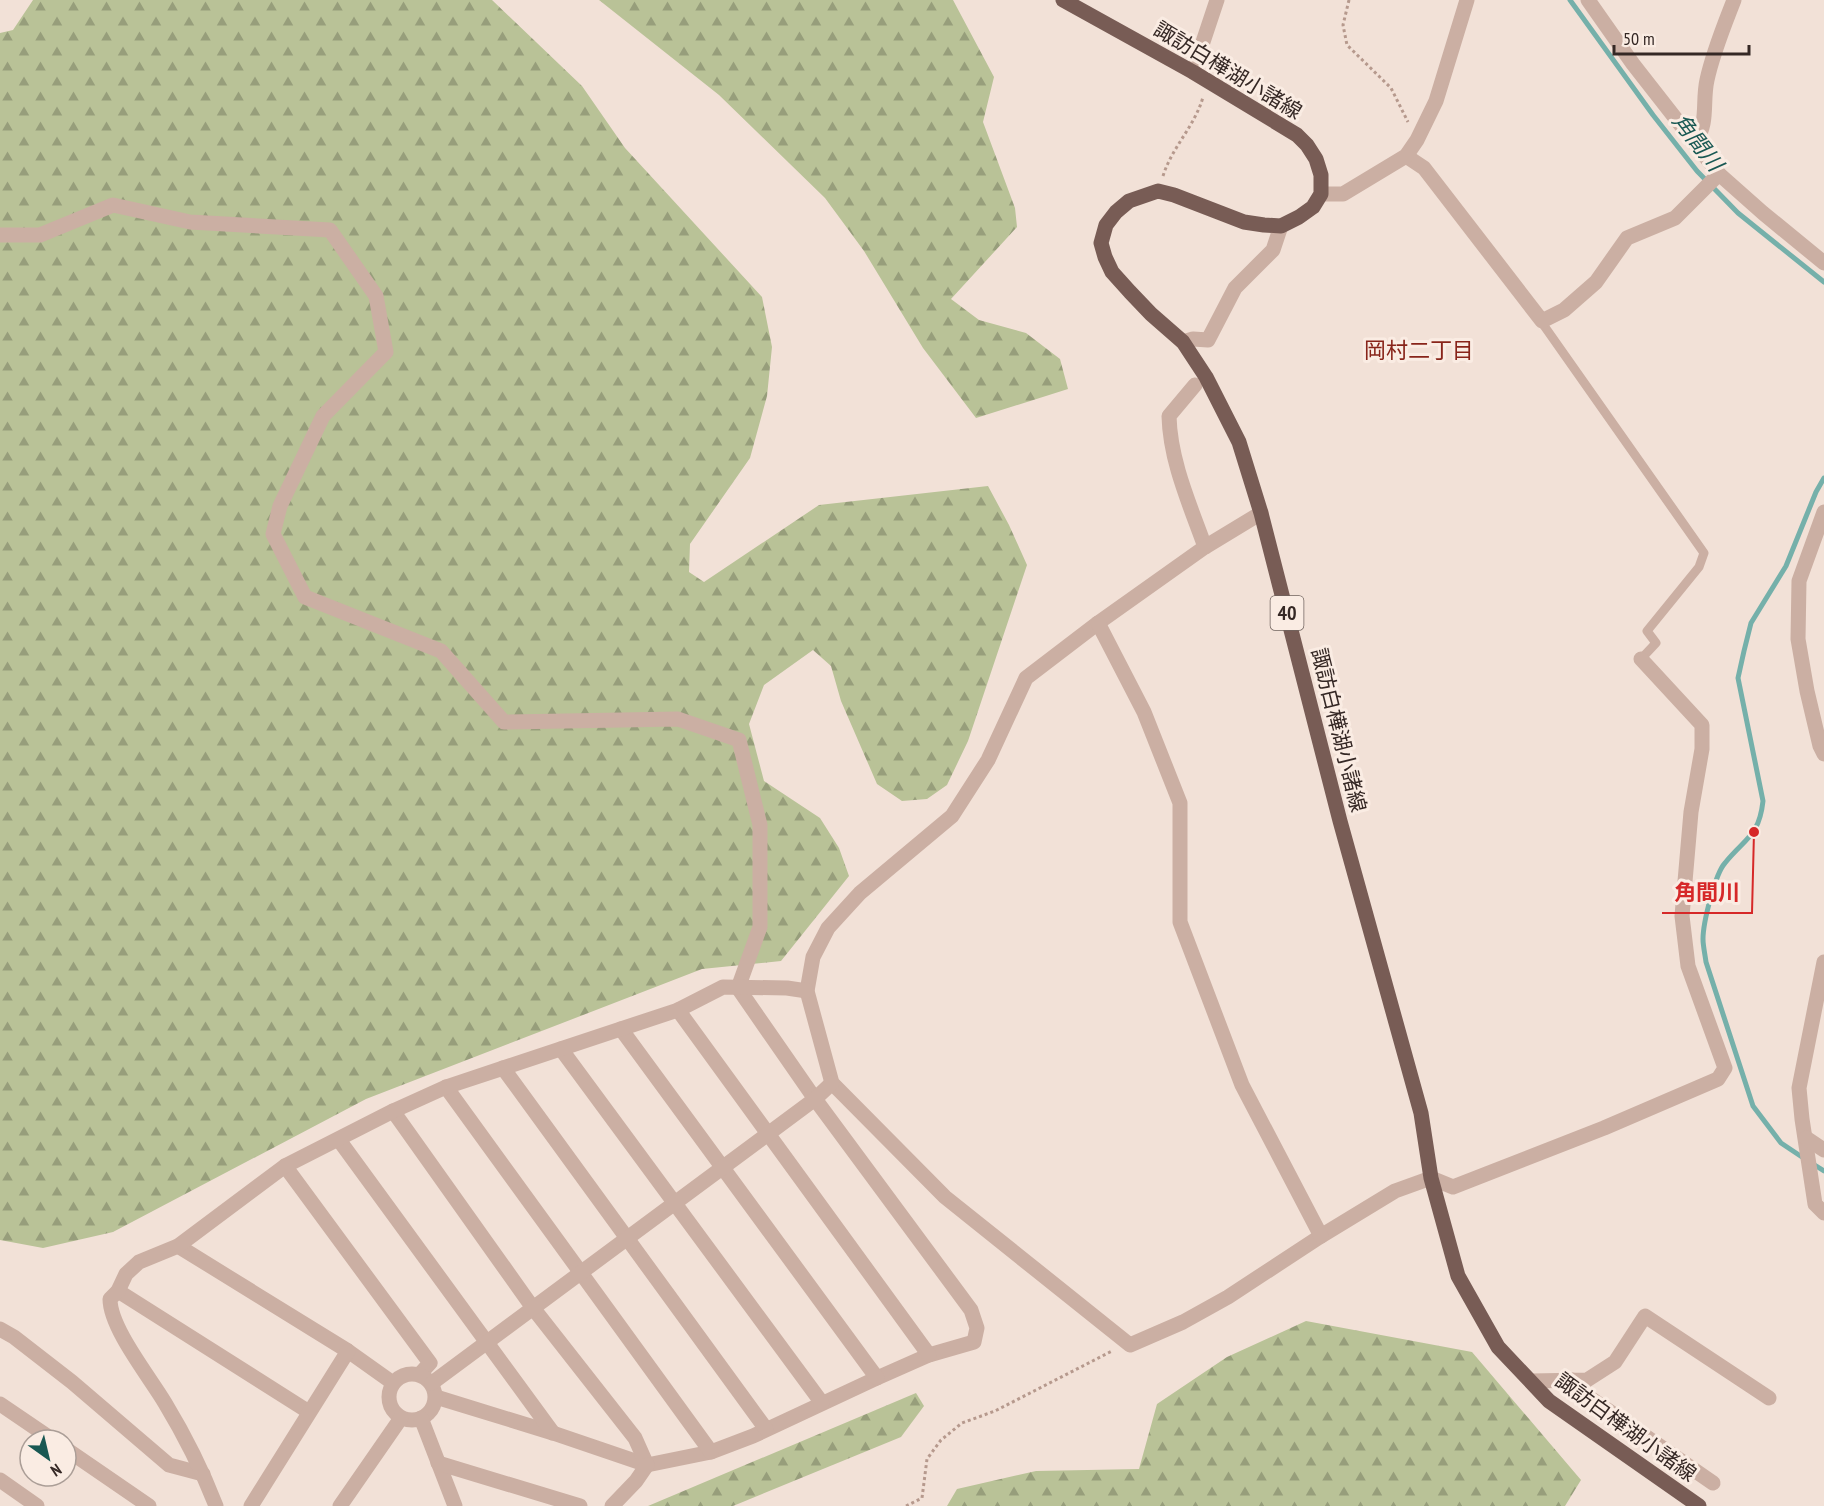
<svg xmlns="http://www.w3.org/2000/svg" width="1824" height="1506" viewBox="0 0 1824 1506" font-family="'PT Sans Narrow','Noto Sans JP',sans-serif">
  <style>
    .forest { fill: url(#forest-firs) }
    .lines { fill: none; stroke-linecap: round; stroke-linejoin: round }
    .stream { stroke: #75b0aa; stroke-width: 5 }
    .path { stroke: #b6998d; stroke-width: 3; stroke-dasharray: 3 3; stroke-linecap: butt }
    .lane { stroke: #cbafa3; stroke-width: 9 }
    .street { stroke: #cbafa3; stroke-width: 15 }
    .primary { stroke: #785c55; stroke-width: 15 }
    .labels { text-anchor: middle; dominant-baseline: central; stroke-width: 6; stroke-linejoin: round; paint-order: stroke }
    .shield { fill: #faece3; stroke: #70635e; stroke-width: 1.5 }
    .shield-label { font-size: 20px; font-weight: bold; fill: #352825 }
    .street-label { font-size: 21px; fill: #352825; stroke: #faece3 }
    .water-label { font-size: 22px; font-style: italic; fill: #195853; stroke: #faece3 }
    .neighbourhood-label { font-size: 22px; fill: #88241a; stroke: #faece3 }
    .leader { fill: none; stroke: #d62828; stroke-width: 2 }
    .callout-dot { fill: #d62828; stroke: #faece3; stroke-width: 2 }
    .callout-label { font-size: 22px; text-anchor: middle; font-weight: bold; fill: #d62828; stroke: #faece3; stroke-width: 6; stroke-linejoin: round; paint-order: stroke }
  </style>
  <defs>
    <pattern id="forest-firs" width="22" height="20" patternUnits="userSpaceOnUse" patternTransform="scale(1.5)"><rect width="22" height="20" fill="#b9c297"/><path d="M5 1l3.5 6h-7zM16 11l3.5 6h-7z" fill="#979e7b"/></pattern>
  </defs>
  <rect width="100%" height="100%" fill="#f2e1d7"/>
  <!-- forest -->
  <g class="forest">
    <path d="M33,0H492L582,86L625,148L762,297L772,347L767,396L750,458L690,544L689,572L704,582L819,505L988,486L1009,525L1027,565L968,741L947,785L927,799L902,801L877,784L841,701L831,666L813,650L764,685L749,724L764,781L820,818L839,848L849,876L781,961L702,969L366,1099L113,1232L43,1248L0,1240V33L13,30Z"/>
    <path d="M599,0H953L994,77L983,122L1015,208L1017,227L951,299L979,320L1026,333L1060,359L1068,389L976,418L923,348L864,251L825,198L719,95Z"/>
    <path d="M1306,1321L1472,1352L1581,1480L1565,1506H947L957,1489L1036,1471L1139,1469L1157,1404L1227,1357Z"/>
    <path d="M916,1393L924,1406L901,1437L733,1506H648Z"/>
  </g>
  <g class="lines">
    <!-- stream -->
    <g class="stream">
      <path d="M1570,0L1653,115L1697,171L1738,213L1824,282"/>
      <path d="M1805,1159L1781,1143L1753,1106L1706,962C1705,954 1703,946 1703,939C1703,923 1715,874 1725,863C1745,838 1759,837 1763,801L1738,678L1744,651L1751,623L1786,566L1816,492L1824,478"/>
      <path d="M1813,1164L1824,1171"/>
    </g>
    <!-- path -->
    <g class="path">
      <path d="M1349,0L1343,25L1347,45L1391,88L1408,122"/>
      <path d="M1163,176C1172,147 1195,126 1203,97"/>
      <path d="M906,1506L922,1498L927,1459L941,1440L962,1423L995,1411L1112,1351"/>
    </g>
    <!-- lane -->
    <path class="lane" d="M1540,320L1704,553L1699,567L1647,631L1656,643L1641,659"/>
    <!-- street -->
    <g class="street">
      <path d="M1588,0L1633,64L1719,174L1763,213L1824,263"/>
      <path d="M1193,72L1217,0"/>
      <path d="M1695,142C1709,123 1702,102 1707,80C1713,52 1724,26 1734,0"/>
      <path d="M1406,156L1424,168L1542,321L1564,310L1596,282L1627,238L1675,218L1719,174"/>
      <path d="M1321,194H1343L1406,156L1417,140L1436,101L1467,0"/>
      <path d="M0,235H40L113,205L190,222L330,230L376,296L386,352L323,416L280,506L273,534L305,597L441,651L504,722L678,719L739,740L760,825V927L738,988L815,1099L971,1310L977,1328L974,1342L929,1355L877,1378L753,1436L711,1452L647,1465L553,1433L436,1397"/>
      <path d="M1183,342L1193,339L1208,340L1235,288L1273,250L1281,226"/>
      <path d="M1195,385L1169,416C1170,461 1190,505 1205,547"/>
      <path d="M1824,512L1799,581L1798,639L1807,691L1820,746L1824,754"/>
      <path d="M1261,513L1205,547L1098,623L1026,678L988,760L952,816L860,893L828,928L813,957L807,991L832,1083L945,1197L1130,1345L1183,1322L1228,1297L1321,1236L1395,1191L1431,1178L1453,1187L1604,1128L1718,1079L1725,1068L1688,966L1682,916L1691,812L1702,749V725L1641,659"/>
      <path d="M1098,623L1144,712L1180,803V922L1242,1085L1321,1236"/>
      <path d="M1824,962L1799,1088L1802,1119L1815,1204L1824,1213"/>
      <path d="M678,1010L929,1355"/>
      <path d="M621,1029L877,1378"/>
      <path d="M561,1049L822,1403"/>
      <path d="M503,1068L766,1429"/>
      <path d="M446,1087L711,1452"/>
      <path d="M393,1111L533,1308L635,1438L647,1465"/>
      <path d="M1806,1138L1824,1150"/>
      <path d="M339,1140L553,1433"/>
      <path d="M285,1166L430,1363L420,1374"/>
      <path d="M178,1246L348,1351L393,1383"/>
      <path d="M118,1291L309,1412"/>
      <path d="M0,1329L14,1337L72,1382L169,1465L203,1474"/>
      <circle cx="412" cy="1397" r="23"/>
      <path d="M1572,1380L1577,1389L1713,1483"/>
      <path d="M1531,1381L1587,1380L1615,1362L1645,1316L1769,1398"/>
      <path d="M432,1383L815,1099L832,1083"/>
      <path d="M0,1404L53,1440"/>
      <path d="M421,1418L455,1506"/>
      <path d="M66,1449L149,1506"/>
      <path d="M438,1463L580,1506"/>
      <path d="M0,1480L37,1506"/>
      <path d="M216,1506C202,1470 185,1436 165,1403C149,1376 110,1328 110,1299L118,1291L126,1274L139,1262L178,1246L285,1166L393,1111L446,1087L678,1010L723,987L787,988L807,991"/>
      <path d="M251,1506L348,1351"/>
      <path d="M340,1506L401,1418"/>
      <path d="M612,1506L636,1481L647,1465"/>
    </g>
    <!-- primary -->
    <path class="primary" d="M1063,0L1193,72L1297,135L1307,145L1316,159L1321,175V194L1313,207L1299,217L1281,226L1264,225L1244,222L1174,195L1158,191L1129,201L1116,212L1106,225L1101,243L1105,257L1112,272L1130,292L1151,314L1183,342L1206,377L1239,442L1261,513L1340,821L1421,1113L1431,1178L1458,1276L1498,1347L1549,1401L1699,1506"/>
  </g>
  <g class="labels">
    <!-- shield labels -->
    <rect class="shield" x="1270.5" y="596" width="33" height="34" rx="4.5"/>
    <g class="shield-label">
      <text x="1287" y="613">40</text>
    </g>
    <!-- street labels -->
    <g class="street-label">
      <text transform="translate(1228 70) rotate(31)">諏訪白樺湖小諸線</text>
      <text transform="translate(1339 730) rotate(76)">諏訪白樺湖小諸線</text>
      <text transform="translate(1626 1427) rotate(36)">諏訪白樺湖小諸線</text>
    </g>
    <!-- water labels -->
    <g class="water-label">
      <text transform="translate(1698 142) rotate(52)">角間川</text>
    </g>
    <!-- neighbourhood labels -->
    <g class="neighbourhood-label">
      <text x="1419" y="350">岡村二丁目</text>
    </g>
  </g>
  <!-- callouts -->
  <path class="leader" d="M1754 832L1752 913H1662"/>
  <circle class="callout-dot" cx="1754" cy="832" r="6"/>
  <g class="callout-label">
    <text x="1707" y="900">角間川</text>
  </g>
  <!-- north arrow -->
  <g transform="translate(48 1458) rotate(146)"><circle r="28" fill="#faece3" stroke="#ab9e97" stroke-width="1.5"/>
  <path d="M0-4.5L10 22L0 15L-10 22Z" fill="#195853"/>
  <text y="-9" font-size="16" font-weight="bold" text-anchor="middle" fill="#352825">N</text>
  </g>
  <!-- scale -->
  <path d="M1614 45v9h135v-9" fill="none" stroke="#352825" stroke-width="3"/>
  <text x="1623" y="45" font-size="18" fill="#352825" stroke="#faece3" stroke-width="4.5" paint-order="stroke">50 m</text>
</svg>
